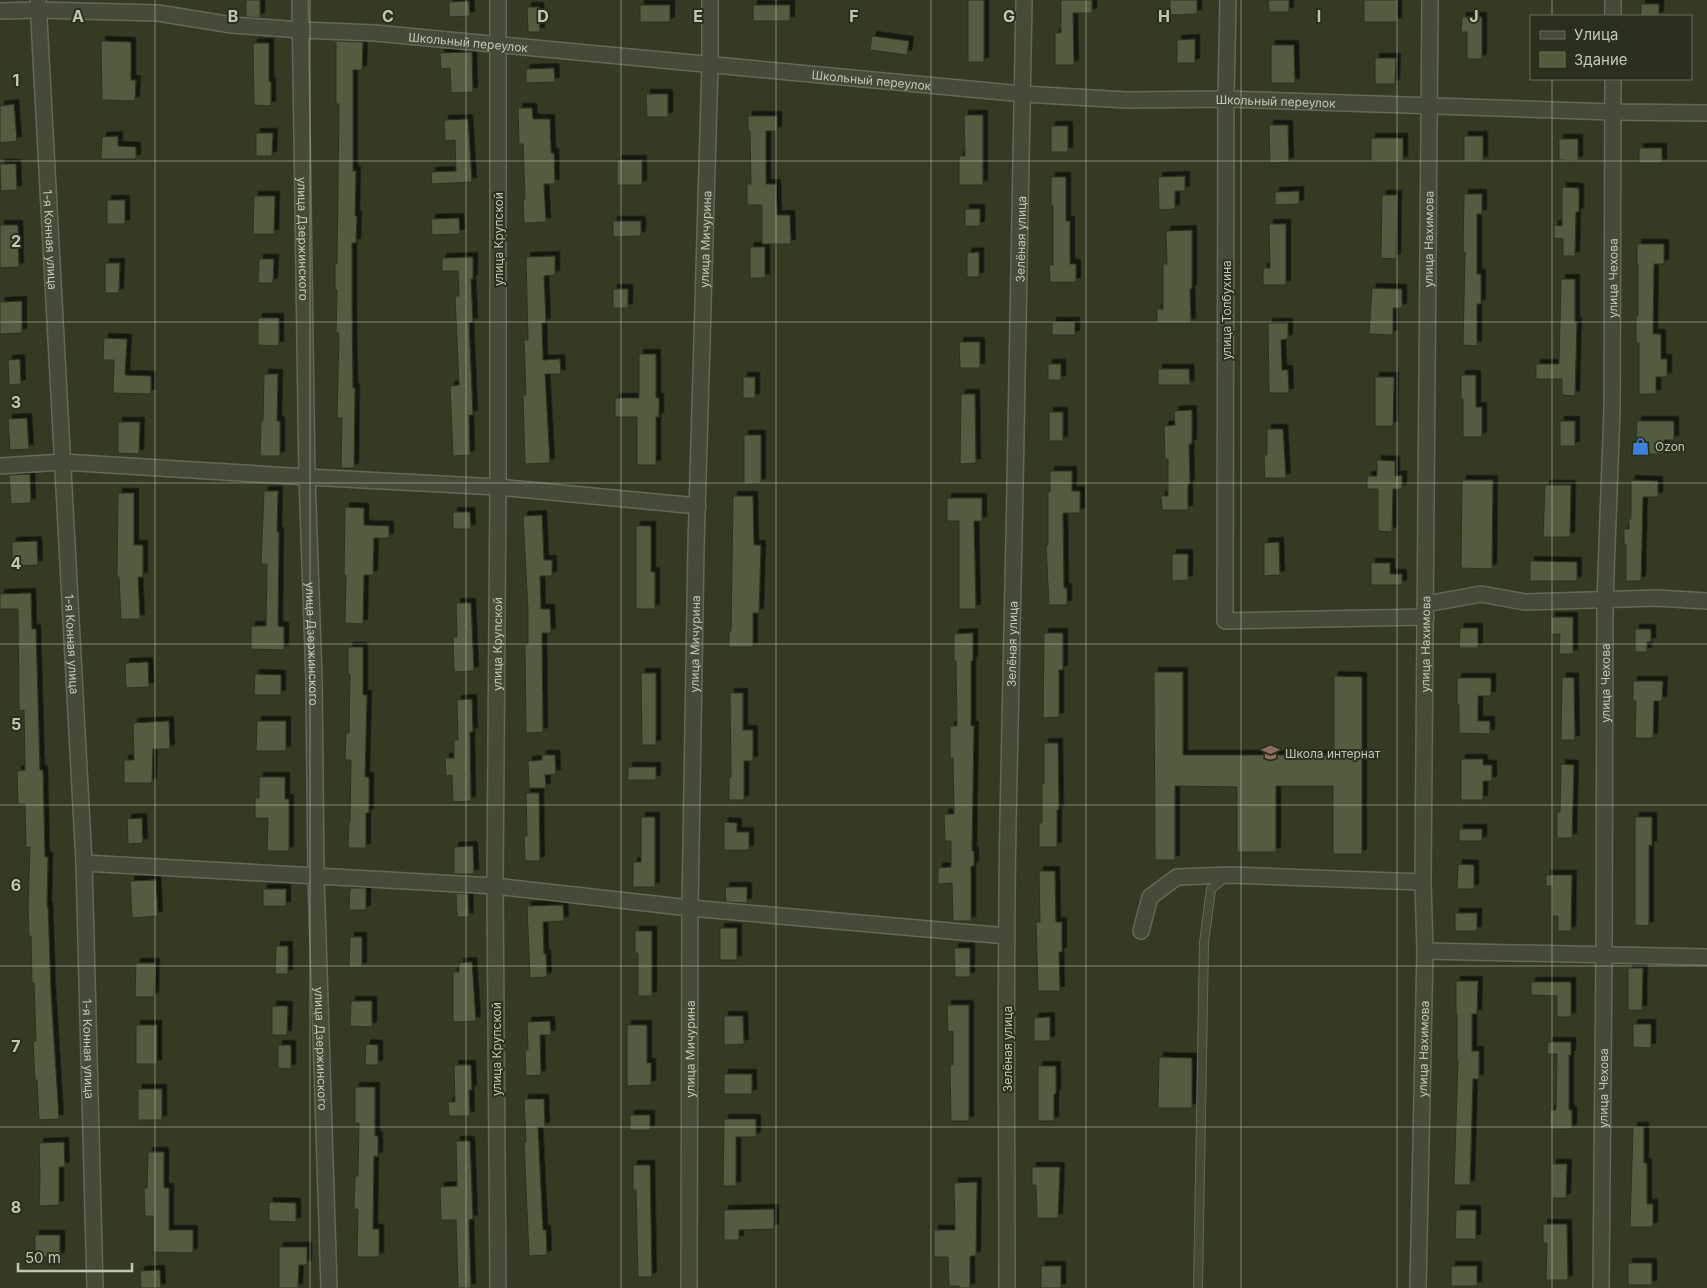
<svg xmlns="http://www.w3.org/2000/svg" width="1707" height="1288" viewBox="0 0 1707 1288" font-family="Inter,sans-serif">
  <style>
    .building { fill: #535b3f; stroke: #2c321e; filter: url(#shadow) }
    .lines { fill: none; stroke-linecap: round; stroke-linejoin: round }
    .service-casing { stroke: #636955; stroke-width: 10 }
    .minor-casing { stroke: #636955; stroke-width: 18 }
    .service { stroke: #454b37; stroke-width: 8 }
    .minor { stroke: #454b37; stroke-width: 15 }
    .grid { fill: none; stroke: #c0c7b2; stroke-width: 1; stroke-opacity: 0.55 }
    .labels { text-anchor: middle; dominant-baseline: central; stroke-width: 4; stroke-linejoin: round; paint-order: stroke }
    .street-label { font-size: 12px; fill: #c0c7b2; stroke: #2a301c }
    .poi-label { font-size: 12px; fill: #c0c7b2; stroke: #2a301c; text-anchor: start }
    .grid-label { font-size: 16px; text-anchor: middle; font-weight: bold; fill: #c0c7b2; stroke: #2a301c; stroke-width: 4; stroke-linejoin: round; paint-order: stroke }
  </style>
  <defs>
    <filter id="shadow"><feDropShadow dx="4.5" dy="-4.5" stdDeviation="0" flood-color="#0009"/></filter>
  </defs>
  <rect width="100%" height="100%" fill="#353b23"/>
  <!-- building -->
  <g class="building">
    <path d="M246,0H260V18L246,17Z"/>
    <rect x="968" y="0" width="16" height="62"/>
    <path d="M1061,0H1092V13H1073L1074,65H1055V33H1061Z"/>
    <path d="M1170,0H1197V14L1170,15Z"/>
    <path d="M1268,0H1289V12H1269Z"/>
    <rect x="1364" y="0" width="33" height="22"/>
    <path d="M469,1L470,16L449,17V2Z"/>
    <rect x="1641" y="4" width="18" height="12"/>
    <rect x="640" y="5" width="30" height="17"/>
    <rect x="753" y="5" width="37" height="16"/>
    <path d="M527,7H539L540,32H528Z"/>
    <path d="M1462,17H1482V59H1467V32H1461Z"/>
    <path d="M872,36L909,41L907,55L870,50Z"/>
    <path d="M1195,39V63H1177V40Z"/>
    <path d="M101,41L131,42V80H136L135,101L102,100Z"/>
    <path d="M336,41L363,42L362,70H353V171H356L355,216H357L356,243H352V305L353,388H355L354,468H341L342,418H337L339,333H336L337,290H335V264H337L339,104H336Z"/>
    <path d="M253,43H269V81L271,82V106L254,105Z"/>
    <path d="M1271,45H1294L1295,83H1271Z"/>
    <path d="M472,52L473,92L451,93L450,68L441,69L440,53Z"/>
    <path d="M1375,58H1396L1395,84H1375Z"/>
    <path d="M554,68L555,82L526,83V69Z"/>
    <path d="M646,94H668V117H647Z"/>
    <path d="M14,104L17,141L0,143V106Z"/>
    <path d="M518,108H532L533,119H550L551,153H554L555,184H544L546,222L524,223L523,199H525L523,144H519Z"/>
    <path d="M964,115H983V185H959V156H965Z"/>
    <path d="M748,116H777V131H766V184H776L777,215H790L791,244H762V205H747V184H751L750,131H748Z"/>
    <path d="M468,119L472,182L432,184L431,172L456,171L455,140L445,141L444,120Z"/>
    <path d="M1269,125H1288L1289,162L1270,163Z"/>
    <rect x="1051" y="126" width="17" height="26"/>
    <path d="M256,133H273L272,156H256Z"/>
    <path d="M118,136V146L136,147V159H101L102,137Z"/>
    <rect x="1464" y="136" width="19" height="25"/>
    <rect x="1371" y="138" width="32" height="23"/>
    <path d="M1559,139H1578V161L1559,160Z"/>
    <rect x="1639" y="148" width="23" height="15"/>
    <rect x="617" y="160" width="25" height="25"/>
    <path d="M0,164H16L17,190L1,191Z"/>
    <path d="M1185,176V191H1175V209L1159,210L1158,177Z"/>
    <path d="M1051,177H1066V221H1070V264H1076V282H1050L1049,265H1053V205L1051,206Z"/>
    <path d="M1562,187L1579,188V212H1576L1575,256H1563V239L1554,238V225L1562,226Z"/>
    <path d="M1299,191V204L1275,205V192Z"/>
    <path d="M1464,194H1482V214H1477V274H1481V304H1477V346L1463,345L1465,252H1463Z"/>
    <path d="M1382,195H1397L1396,259L1381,258Z"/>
    <path d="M254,196H275L274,234H253Z"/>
    <rect x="107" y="200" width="18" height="24"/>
    <rect x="965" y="209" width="15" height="17"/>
    <path d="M459,218L460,234L432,235L431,219Z"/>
    <path d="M613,221H641V236L613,237Z"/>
    <path d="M1269,224H1286V285H1263V268H1270Z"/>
    <path d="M0,225H18L19,267L0,268Z"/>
    <path d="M1192,230V289H1190L1191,323H1157V309H1163V264H1167L1166,231Z"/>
    <path d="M1637,244H1664V264H1654L1653,334H1661V359H1667V377H1656V394H1639V343H1636V316H1638V264H1637Z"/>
    <rect x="750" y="247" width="15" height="31"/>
    <path d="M979,252V277H967V253Z"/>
    <path d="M555,256V275L544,276L546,323H542L543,360L560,359L561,374H545L550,463L525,464L523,395H526L524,340H528L526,257Z"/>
    <path d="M473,257V279H471L473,322L469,323L473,415H469L470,455L453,456L450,386L459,385L455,296H459L458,271H442V258Z"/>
    <path d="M259,259H274L273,283H258Z"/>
    <path d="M105,263H120L119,293H105Z"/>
    <path d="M1561,279H1575V322H1577L1575,396L1562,395V379H1536V364H1559Z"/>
    <path d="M1372,288L1402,289V308H1393V335L1369,334Z"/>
    <rect x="613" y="289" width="15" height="19"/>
    <path d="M22,301V333L0,334V302Z"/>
    <path d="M258,318H279V346L258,345Z"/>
    <rect x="1052" y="322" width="23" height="13"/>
    <path d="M1268,323H1288V339L1281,340L1282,370H1288L1289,393H1269Z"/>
    <path d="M104,338L127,339L125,375L151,376V394L113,393L114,360H103Z"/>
    <path d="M959,342H980V368H960Z"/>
    <path d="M639,354H656V398H659V417H656V465H637V417H615V398H639Z"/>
    <path d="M20,359L21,384L9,385L8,360Z"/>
    <rect x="1048" y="364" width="13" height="16"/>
    <path d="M1158,369H1189L1190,385H1158Z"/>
    <path d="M264,374H278L277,421H280V456H260L261,421H263Z"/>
    <path d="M1461,375H1476V407H1482V437H1463V399H1461Z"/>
    <rect x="743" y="377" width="12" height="21"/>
    <path d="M1375,377H1394L1393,426H1375Z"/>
    <path d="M961,394H975L976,463L960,464Z"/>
    <path d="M1192,410V444H1189L1190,484H1188V510H1162L1161,496H1168V459H1165L1164,426L1175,425L1174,411Z"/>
    <rect x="1049" y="412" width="14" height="29"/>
    <path d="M27,418L29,449L10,450L8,419Z"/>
    <rect x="1560" y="421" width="15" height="25"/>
    <path d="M1637,421H1674V440H1664V454H1636Z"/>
    <path d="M118,422H140L139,454L118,453Z"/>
    <path d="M1267,429H1283L1286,478H1265L1264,455H1267Z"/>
    <path d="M744,435H761V483L744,484Z"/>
    <path d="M1377,460L1395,461V476L1402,475V489H1393L1392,532L1378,531V489H1367V476H1377Z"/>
    <path d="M1050,471H1072V491H1080V513H1063L1064,588H1067V605H1049L1046,545H1048V492H1050Z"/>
    <path d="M30,474L31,503L11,504L9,475Z"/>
    <path d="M1462,480H1493L1492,569L1461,568Z"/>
    <path d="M1631,480L1658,481V497H1643L1641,581H1626V544H1624V529H1629V519H1631Z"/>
    <path d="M1545,485H1571L1570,537H1543Z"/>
    <path d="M264,491H278L277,532H279L278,626L284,627V650L251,649V626H266L267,564H261Z"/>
    <path d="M118,493H134V545H143V577H138L140,619H121L119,577H117Z"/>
    <path d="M733,496H753L754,545H761L759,613H753V647H729V631H731Z"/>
    <path d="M947,498H982V521H974L976,609H959V521H947Z"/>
    <path d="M345,507L364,508V525L389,526V538H374L373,575H364L363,624L345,623L346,575H344Z"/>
    <path d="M453,512H470L471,529H453Z"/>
    <path d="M542,515L544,560H552V576H540L541,609H550L551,633H542L543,732L526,733L525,644H528V610L523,516Z"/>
    <path d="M636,526H651V572H655V609H636Z"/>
    <path d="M37,541L38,565L12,566V542Z"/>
    <path d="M1279,542L1280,575L1264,576V543Z"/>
    <path d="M1172,554H1188V580L1172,581Z"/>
    <path d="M1530,561L1577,562V581H1530Z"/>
    <path d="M1371,563H1390V574H1402V585H1371Z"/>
    <path d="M31,593L32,629H36L40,770H43L45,857H48L47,907H48L51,992L59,1119L39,1120L37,1080H35L33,1041H36L34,983H32L31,936H29L28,908L30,847L26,848L25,804H18L17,771L25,770L24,710L19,711L18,609H0V594Z"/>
    <path d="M456,603H471L474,671L454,672L453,637H457Z"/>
    <path d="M1551,617H1573V654H1559L1560,634H1551Z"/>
    <path d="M1460,628H1478V648H1459Z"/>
    <path d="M1635,629H1651V642H1647V652H1635Z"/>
    <path d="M973,633V661H971V726H974L972,851H974V866H971V921H953L952,883L938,884V868L951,867V841H945L944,814H954L953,758H950V726H957L956,661H954V634Z"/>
    <path d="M1044,633H1063V670H1059V717L1043,718Z"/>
    <path d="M348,647H363V695H367L365,777H369V813H366V848H348L349,822H350L351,760H345L346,733H349L350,674H348Z"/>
    <path d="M148,662L149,687L126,688L125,663Z"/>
    <path d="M1154,672H1183V755H1334V676L1362,677V854H1333V786H1276V852H1237V787L1175,786V860H1155Z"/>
    <path d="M641,673H656V745H642Z"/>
    <path d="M255,674L281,675V695H254Z"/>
    <path d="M1562,677L1574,678L1575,740H1561Z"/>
    <path d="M1457,678H1491V696H1478V721H1490V734L1459,733V705H1457Z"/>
    <path d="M1633,681H1663L1662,701H1654L1653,738H1635L1636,701H1633Z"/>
    <path d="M730,693H743V730H753V761H744V800H729V777H731Z"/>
    <path d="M472,699L473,732H470L471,801L453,802L452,775L446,776L445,758H454V740H458L457,700Z"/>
    <path d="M169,721L170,749H153L152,783H124V760H134L133,723Z"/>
    <path d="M257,721H286V751H256Z"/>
    <path d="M1044,743H1058L1059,810H1057V847H1039V823H1042V784H1044Z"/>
    <path d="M542,755H555L556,774L545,775L546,788H529L528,761L542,760Z"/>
    <path d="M1461,759H1483V765H1492V781H1483V800H1461Z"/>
    <path d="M1561,764L1574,765L1572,838H1557V812H1560Z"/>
    <rect x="628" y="767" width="28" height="13"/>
    <path d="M259,777H285V799H289V851H267L268,818H255V798H259Z"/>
    <path d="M526,793H539L540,861H525L524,836H527Z"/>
    <path d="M641,817H655V887H633V862H641Z"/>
    <path d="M1635,817H1652V846L1649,845V926L1635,925Z"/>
    <path d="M142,818L143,843L128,844L127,819Z"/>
    <path d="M724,822L737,823V832H749V850H724Z"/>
    <rect x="1459" y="829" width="23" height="12"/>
    <path d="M473,846L474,874H454V847Z"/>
    <path d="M1458,864L1474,865V889H1457Z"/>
    <path d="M1039,871H1055L1056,922H1062V952H1059L1060,991H1038L1036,922H1040Z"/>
    <path d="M1546,875H1572L1571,931H1558V916H1552V886H1546Z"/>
    <path d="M156,880L158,916L132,918L130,881Z"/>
    <path d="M725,887H747V903L726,902Z"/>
    <path d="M350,888H366V910H349Z"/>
    <rect x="263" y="889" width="23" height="17"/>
    <path d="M456,893L468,894L469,917H457Z"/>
    <path d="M563,905L564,921L543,922L544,954H546L547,977L530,978L527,906Z"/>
    <rect x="1455" y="913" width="22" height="18"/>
    <rect x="720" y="928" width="17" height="32"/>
    <path d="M635,931H652V996H638V953H635Z"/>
    <path d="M350,937H362V967H349Z"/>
    <path d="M276,946H288V974H275Z"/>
    <path d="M954,948H970V977H955Z"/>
    <path d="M472,962L476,1021L453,1022V972H459V963Z"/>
    <path d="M136,963H155L154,997H135Z"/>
    <path d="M1628,968H1643L1642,1010H1628Z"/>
    <path d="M1456,981H1478L1477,1014H1472V1051H1479V1079H1473L1470,1185H1454L1458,1059H1457V1014H1456Z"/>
    <path d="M1531,982H1571V1017H1557V996L1531,995Z"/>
    <path d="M351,1001H372V1027L350,1026Z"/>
    <path d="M947,1005H969V1121H951L950,1065H953V1031L948,1032Z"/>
    <path d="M272,1006H288L287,1035H272Z"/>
    <path d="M724,1016H743L744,1044L724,1045Z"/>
    <path d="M1050,1017V1041H1034V1018Z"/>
    <path d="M550,1021L551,1035H540L541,1075L526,1076L525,1050H528L527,1022Z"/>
    <path d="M1633,1024H1651V1048L1633,1047Z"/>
    <rect x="136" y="1025" width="21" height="39"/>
    <path d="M627,1025H647V1063H651V1085L627,1086Z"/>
    <path d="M1548,1042H1571V1055H1569V1110H1572V1129H1550V1110H1556L1557,1054H1547Z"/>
    <path d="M366,1044L378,1045V1065H365Z"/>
    <path d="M278,1045H291V1069L278,1068Z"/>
    <path d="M1159,1057L1192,1058V1108H1158Z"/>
    <path d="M454,1065H471L472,1090H469L470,1116H449L448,1102H455Z"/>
    <path d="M1038,1066H1056V1094H1054V1121H1038Z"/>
    <rect x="724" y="1074" width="28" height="20"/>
    <path d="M355,1087H375V1136H378V1157L374,1156L373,1229H379V1257H357L358,1209H354L355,1176H358L359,1123H355Z"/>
    <rect x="138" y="1089" width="24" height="31"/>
    <path d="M524,1099H544L545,1127H538L543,1230H546L547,1255L529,1256L524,1142H526Z"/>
    <rect x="630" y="1115" width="20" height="15"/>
    <path d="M724,1119H756V1137H736V1186H723Z"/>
    <path d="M1633,1127H1644V1163H1647V1204H1653V1227H1630Z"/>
    <path d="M456,1141H470L473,1219L469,1220L471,1288H458L456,1220H441L440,1187L457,1186Z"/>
    <path d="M64,1142L65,1167H59V1205L39,1206L40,1180L39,1143Z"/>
    <path d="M148,1152H164V1188H169V1230H193V1253L153,1252V1216H145L144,1188H147Z"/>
    <path d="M1552,1164H1567L1566,1198H1552Z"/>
    <path d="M633,1165H650L652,1277H638L636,1190H633Z"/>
    <path d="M1032,1167H1060L1058,1218H1037L1036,1185H1032Z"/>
    <path d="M977,1182L976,1256H970V1288H959V1286H949L948,1257H934V1230H955L954,1183Z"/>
    <path d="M269,1202L296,1203V1222L269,1221Z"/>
    <path d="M774,1209V1229L739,1230V1240H724V1210Z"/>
    <path d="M1456,1210H1476V1239H1455Z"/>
    <path d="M1543,1224H1567L1568,1280H1546L1547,1243H1543Z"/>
    <rect x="35" y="1235" width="25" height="22"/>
    <path d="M279,1247H307V1265H299L298,1288H279Z"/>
    <rect x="1628" y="1263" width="24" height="22"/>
    <rect x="1041" y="1266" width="20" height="22"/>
    <rect x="1451" y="1266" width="26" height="20"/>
    <path d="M160,1270L161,1288H141L140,1271Z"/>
  </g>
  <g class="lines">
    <defs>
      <path id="service" d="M1198,1288L1204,943L1211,889L1226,877"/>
      <g id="minor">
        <path id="s1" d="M300,0L307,477L314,679L316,876L329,1288"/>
        <path d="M1228,0L1226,99L1225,621L1426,617"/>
        <path id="s2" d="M38,1L84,863L95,1288"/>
        <path id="s3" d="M0,11L39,10L158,13L232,25L301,30L375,33L1023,94L1127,100L1226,99L1612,112L1707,113"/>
        <path d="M1613,16V0"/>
        <path d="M0,466L63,462L307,477L498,487L698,506"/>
        <path d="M1426,604L1481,594L1525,602L1657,598L1707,601"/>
        <path d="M84,863L495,886L690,908L1007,936"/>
        <path d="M1141,931L1150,897L1177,877L1230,875L1423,882"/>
        <path d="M1425,951L1707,957"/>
        <path id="s4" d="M498,1288L495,886L498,487V0"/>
        <path id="s5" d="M689,1288L690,908L696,546L710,65V0"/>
        <path id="s6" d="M1007,1288C1007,1133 1005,977 1008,822C1013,548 1021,274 1024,0"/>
        <path id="s7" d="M1418,1288L1425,951L1423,882L1430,0"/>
        <path id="s8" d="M1601,1288L1604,954L1605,600L1612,410L1613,79"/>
      </g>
    </defs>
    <!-- service casing -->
    <use href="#service" class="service-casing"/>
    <!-- minor casing -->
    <use href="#minor" class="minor-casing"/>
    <!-- service -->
    <use href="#service" class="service"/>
    <!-- minor -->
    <use href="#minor" class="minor"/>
  </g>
  <!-- grid -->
  <path class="grid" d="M155,0V1288M310,0V1288M466,0V1288M621,0V1288M776,0V1288M931,0V1288M1086,0V1288M1241,0V1288M1397,0V1288M1552,0V16M1552,79V1288M0,161H1707M0,322H1707M0,483H1707M0,644H1707M0,805H1707M0,966H1707M0,1127H1707"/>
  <!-- icons -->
  <defs>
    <symbol id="shop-bare" viewBox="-9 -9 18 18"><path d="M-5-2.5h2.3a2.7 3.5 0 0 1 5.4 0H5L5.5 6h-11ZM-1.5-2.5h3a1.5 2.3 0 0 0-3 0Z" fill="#3f7fe0" stroke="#2a301c" stroke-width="2.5" paint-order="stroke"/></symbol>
    <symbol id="school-bare" viewBox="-9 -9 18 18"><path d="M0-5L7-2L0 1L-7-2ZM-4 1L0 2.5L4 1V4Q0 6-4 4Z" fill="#8d6e63" stroke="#2a301c" stroke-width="2.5" paint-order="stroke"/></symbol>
  </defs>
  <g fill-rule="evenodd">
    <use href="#shop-bare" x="1628" y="434" width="25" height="25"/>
    <use href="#school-bare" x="1258" y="740" width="25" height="25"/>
  </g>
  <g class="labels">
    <!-- street labels -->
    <g class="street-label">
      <text stroke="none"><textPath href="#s3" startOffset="470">Школьный переулок</textPath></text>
      <text stroke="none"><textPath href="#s3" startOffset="875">Школьный переулок</textPath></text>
      <text stroke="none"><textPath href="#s3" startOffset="1280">Школьный переулок</textPath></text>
      <text stroke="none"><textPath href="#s2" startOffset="239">1-я Конная улица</textPath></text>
      <text stroke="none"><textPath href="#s1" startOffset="239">улица Дзержинского</textPath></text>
      <text transform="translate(498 239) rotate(-90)">улица Крупской</text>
      <text stroke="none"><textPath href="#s5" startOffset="1049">улица Мичурина</textPath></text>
      <text stroke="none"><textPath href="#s6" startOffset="1049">Зелёная улица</textPath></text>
      <text stroke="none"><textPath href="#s7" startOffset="1049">улица Нахимова</textPath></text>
      <text stroke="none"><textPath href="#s8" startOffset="1010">улица Чехова</textPath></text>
      <text transform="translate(1226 310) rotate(-90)">улица Толбухина</text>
      <text stroke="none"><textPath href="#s2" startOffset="644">1-я Конная улица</textPath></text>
      <text stroke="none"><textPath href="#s1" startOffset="644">улица Дзержинского</textPath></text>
      <text stroke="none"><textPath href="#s4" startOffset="644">улица Крупской</textPath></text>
      <text stroke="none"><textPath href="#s5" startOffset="644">улица Мичурина</textPath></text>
      <text stroke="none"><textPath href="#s6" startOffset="644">Зелёная улица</textPath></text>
      <text stroke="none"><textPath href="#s7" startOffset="644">улица Нахимова</textPath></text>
      <text stroke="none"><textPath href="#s8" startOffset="605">улица Чехова</textPath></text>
      <text stroke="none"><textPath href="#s2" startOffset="1049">1-я Конная улица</textPath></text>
      <text stroke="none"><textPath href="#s1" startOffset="1049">улица Дзержинского</textPath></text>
      <text transform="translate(496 1049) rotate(-90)">улица Крупской</text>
      <text stroke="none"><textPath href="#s5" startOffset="239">улица Мичурина</textPath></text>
      <text transform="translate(1007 1049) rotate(-90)">Зелёная улица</text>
      <text stroke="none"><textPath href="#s7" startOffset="239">улица Нахимова</textPath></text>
      <text stroke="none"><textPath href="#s8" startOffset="200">улица Чехова</textPath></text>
    </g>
    <!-- poi labels -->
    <g class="poi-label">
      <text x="1655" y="446">Ozon</text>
      <text x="1285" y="753">Школа интернат</text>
    </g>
  </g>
  <g class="grid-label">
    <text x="78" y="22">A</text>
    <text x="233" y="22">B</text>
    <text x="388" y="22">C</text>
    <text x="543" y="22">D</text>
    <text x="698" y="22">E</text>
    <text x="854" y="22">F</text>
    <text x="1009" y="22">G</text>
    <text x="1164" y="22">H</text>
    <text x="1319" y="22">I</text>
    <text x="1474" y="22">J</text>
    <text x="16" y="86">1</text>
    <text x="16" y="247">2</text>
    <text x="16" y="408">3</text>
    <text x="16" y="569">4</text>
    <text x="16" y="730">5</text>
    <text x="16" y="891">6</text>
    <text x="16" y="1052">7</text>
    <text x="16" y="1213">8</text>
  </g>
  <!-- legend -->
  <rect x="1530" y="15" width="162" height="65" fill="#2a301c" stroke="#666c58"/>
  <rect x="1540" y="31" width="25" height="8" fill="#454b37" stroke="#666c58"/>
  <text x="1574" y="40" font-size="15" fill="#c0c7b2">Улица</text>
  <rect x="1540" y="52" width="25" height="15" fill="#535b3f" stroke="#666c58"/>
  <text x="1574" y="65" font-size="15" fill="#c0c7b2">Здание</text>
  <!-- scale -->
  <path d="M18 1263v8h114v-8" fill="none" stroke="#c0c7b2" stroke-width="2.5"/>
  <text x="25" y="1263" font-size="15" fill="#c0c7b2" stroke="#2a301c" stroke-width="4" paint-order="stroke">50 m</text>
</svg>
